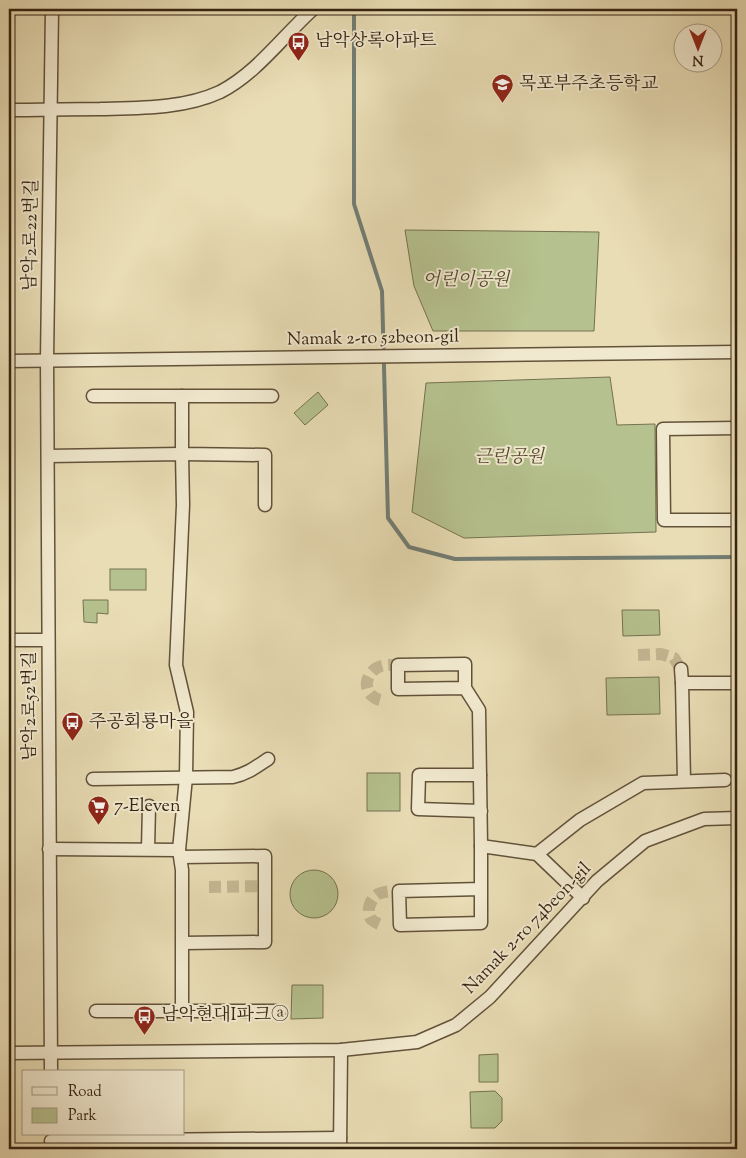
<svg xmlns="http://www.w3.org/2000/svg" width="746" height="1158" viewBox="0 0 746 1158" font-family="'Sorts Mill Goudy','Noto Serif KR',serif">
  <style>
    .green { fill: #b5c18e; stroke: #757250 }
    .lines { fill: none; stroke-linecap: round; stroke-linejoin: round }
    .stream { stroke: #727e75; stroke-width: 4 }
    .minor-tunnel { stroke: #c5b894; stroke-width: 12; stroke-dasharray: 12 6; stroke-linecap: butt }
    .minor-casing { stroke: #62523a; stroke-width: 15 }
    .minor { stroke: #f1e9cf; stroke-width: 12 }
    .labels { text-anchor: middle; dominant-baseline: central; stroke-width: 4; stroke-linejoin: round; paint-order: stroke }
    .poi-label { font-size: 18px; fill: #352311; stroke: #f1e9cf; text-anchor: start }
    .street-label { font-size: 18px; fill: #352311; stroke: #f1e9cf }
    .park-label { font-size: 18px; font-style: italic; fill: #554a30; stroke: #f1e9cf }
  </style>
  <rect width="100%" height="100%" fill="#e9ddb5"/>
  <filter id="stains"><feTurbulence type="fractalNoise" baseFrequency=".004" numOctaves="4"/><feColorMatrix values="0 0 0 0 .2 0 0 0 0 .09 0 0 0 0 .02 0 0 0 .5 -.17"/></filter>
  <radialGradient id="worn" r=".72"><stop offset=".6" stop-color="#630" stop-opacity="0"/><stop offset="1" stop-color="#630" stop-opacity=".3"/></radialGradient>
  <!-- green -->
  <g class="green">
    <path d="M405,230L599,232L594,331H433L414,286Z"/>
    <path d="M610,377L617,425L655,424L656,532L464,538L412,512L426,383Z"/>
    <path d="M318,392L328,405L305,425L294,413Z"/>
    <rect x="110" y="569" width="36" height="21"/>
    <path d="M83,600H108V614L97,613V623L84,622Z"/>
    <path d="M622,610H659L660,635L623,636Z"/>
    <path d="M659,677L660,714L607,715L606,678Z"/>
    <rect x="367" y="773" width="33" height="38"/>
    <circle cx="314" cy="894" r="24"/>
    <path d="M292,985H323V1018L291,1019Z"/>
    <path d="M498,1054V1082H479V1055Z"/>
    <path d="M495,1091L502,1098V1121L495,1128H471L470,1092Z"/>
  </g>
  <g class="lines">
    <!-- stream -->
    <path class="stream" d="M354,9V204L382,291L388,518L409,547L455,559L737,557"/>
    <!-- minor-tunnel -->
    <g class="minor-tunnel">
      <path d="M638,655L661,654L674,658L681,669"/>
      <path d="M380,700C365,696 362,679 375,669C382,664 390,665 398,665"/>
      <path d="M209,887L265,886"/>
      <path d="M379,924C379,924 372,921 372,920C365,913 370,899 378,894C385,891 392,891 399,891"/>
    </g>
    <defs>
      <g id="minor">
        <path d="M9,110C39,110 70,109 100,109C139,108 183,109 220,92C257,73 283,36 313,9"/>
        <path d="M9,361L737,352"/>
        <path d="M93,396H182"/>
        <path d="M737,428L663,429L664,520H737"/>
        <path d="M48,456L182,454L183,505L176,665L187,712L186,777L179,850L182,870V1011"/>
        <path d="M265,505V455L182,454V396H272"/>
        <path d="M9,640H48"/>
        <path d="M681,669L682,683"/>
        <path d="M465,688L398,689V665L465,664V688L479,710L481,846L537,854L583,898"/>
        <path d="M480,775H419L418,809L481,811"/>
        <path d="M93,779L233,777C247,774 256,767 268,759"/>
        <path d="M684,781L682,683H737"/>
        <path d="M49,849L179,850"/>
        <path d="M148,849L149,806"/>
        <path d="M537,854L580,820L643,783L725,780"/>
        <path d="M181,857L265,856V942L183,943"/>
        <path d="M481,889L399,891L400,925L481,923V846"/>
        <path d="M96,1011H280"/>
        <path d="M9,1053L341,1050L417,1042L456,1025L490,997L597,881L645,841L704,819L737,818"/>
        <path d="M51,1072L47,360L52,9"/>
        <path d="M51,1141L340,1138"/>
        <path d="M340,1149L341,1050"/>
      </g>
    </defs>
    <!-- minor casing -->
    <use href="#minor" class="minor-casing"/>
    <!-- minor -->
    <use href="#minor" class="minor"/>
  </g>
  <!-- icons -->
  <defs>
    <symbol id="bus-pin" viewBox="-11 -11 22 30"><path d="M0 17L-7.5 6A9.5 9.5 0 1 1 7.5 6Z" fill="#8f2418" stroke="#f1e9cf"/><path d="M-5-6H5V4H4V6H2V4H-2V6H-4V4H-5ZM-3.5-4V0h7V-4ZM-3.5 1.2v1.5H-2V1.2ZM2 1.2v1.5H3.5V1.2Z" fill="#fff"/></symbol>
    <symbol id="school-pin" viewBox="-11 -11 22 30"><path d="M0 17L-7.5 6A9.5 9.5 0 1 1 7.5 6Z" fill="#8f2418" stroke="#f1e9cf"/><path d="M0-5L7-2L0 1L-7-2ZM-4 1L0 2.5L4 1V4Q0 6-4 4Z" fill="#fff"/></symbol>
    <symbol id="supermarket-pin" viewBox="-11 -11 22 30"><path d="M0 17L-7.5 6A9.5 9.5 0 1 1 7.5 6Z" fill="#8f2418" stroke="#f1e9cf"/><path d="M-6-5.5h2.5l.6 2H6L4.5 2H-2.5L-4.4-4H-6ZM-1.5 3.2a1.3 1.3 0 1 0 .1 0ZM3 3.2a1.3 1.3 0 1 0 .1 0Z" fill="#fff"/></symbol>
  </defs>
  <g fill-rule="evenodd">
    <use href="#bus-pin" x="286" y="30" width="25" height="34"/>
    <use href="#school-pin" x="490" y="72" width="25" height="34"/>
    <use href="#bus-pin" x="60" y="710" width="25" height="34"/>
    <use href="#supermarket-pin" x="86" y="794" width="25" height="34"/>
    <use href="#bus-pin" x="132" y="1004" width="25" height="34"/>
  </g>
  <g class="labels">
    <!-- poi labels -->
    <g class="poi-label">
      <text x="315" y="42">남악상록아파트</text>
      <text x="519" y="85">목포부주초등학교</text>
      <text x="89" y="723">주공회룡마을</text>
      <text x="114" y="807">7-Eleven</text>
      <text x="161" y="1016">남악현대I파크ⓐ</text>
    </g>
    <!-- street labels -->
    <g class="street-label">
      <text transform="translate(32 235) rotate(-89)">남악2로22번길</text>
      <text transform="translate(373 339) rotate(-1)">Namak 2-ro 52beon-gil</text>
      <text transform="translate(31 706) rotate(-90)">남악2로52번길</text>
      <text transform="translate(528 929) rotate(-46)">Namak 2-ro 74beon-gil</text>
    </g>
    <!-- park labels -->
    <g class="park-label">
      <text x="466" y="281">어린이공원</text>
      <text x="509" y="458">근린공원</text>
    </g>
  </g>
  <!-- margin -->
  <rect width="746" height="1158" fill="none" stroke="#e9ddb5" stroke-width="30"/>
  <rect x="10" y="10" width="726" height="1138" fill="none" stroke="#352311" stroke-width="2.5"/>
  <rect x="15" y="15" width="716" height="1128" fill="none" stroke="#352311"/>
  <!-- legend -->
  <rect x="22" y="1070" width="162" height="65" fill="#f1e9cf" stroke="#a69a83"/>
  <rect x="32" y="1087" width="25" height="8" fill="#f1e9cf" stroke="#a69a83"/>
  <text x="68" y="1096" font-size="15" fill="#352311">Road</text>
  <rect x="32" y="1108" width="25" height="15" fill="#b5c18e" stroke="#a69a83"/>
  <text x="68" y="1120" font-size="15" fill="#352311">Park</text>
  <!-- north arrow -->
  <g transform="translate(698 48) rotate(180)"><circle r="24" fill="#f1e9cf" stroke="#a69a83"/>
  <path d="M0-4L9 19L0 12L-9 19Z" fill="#8f2418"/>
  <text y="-8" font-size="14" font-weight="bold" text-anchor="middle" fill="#352311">N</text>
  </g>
  <rect width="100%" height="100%" filter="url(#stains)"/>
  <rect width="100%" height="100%" fill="url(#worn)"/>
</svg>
